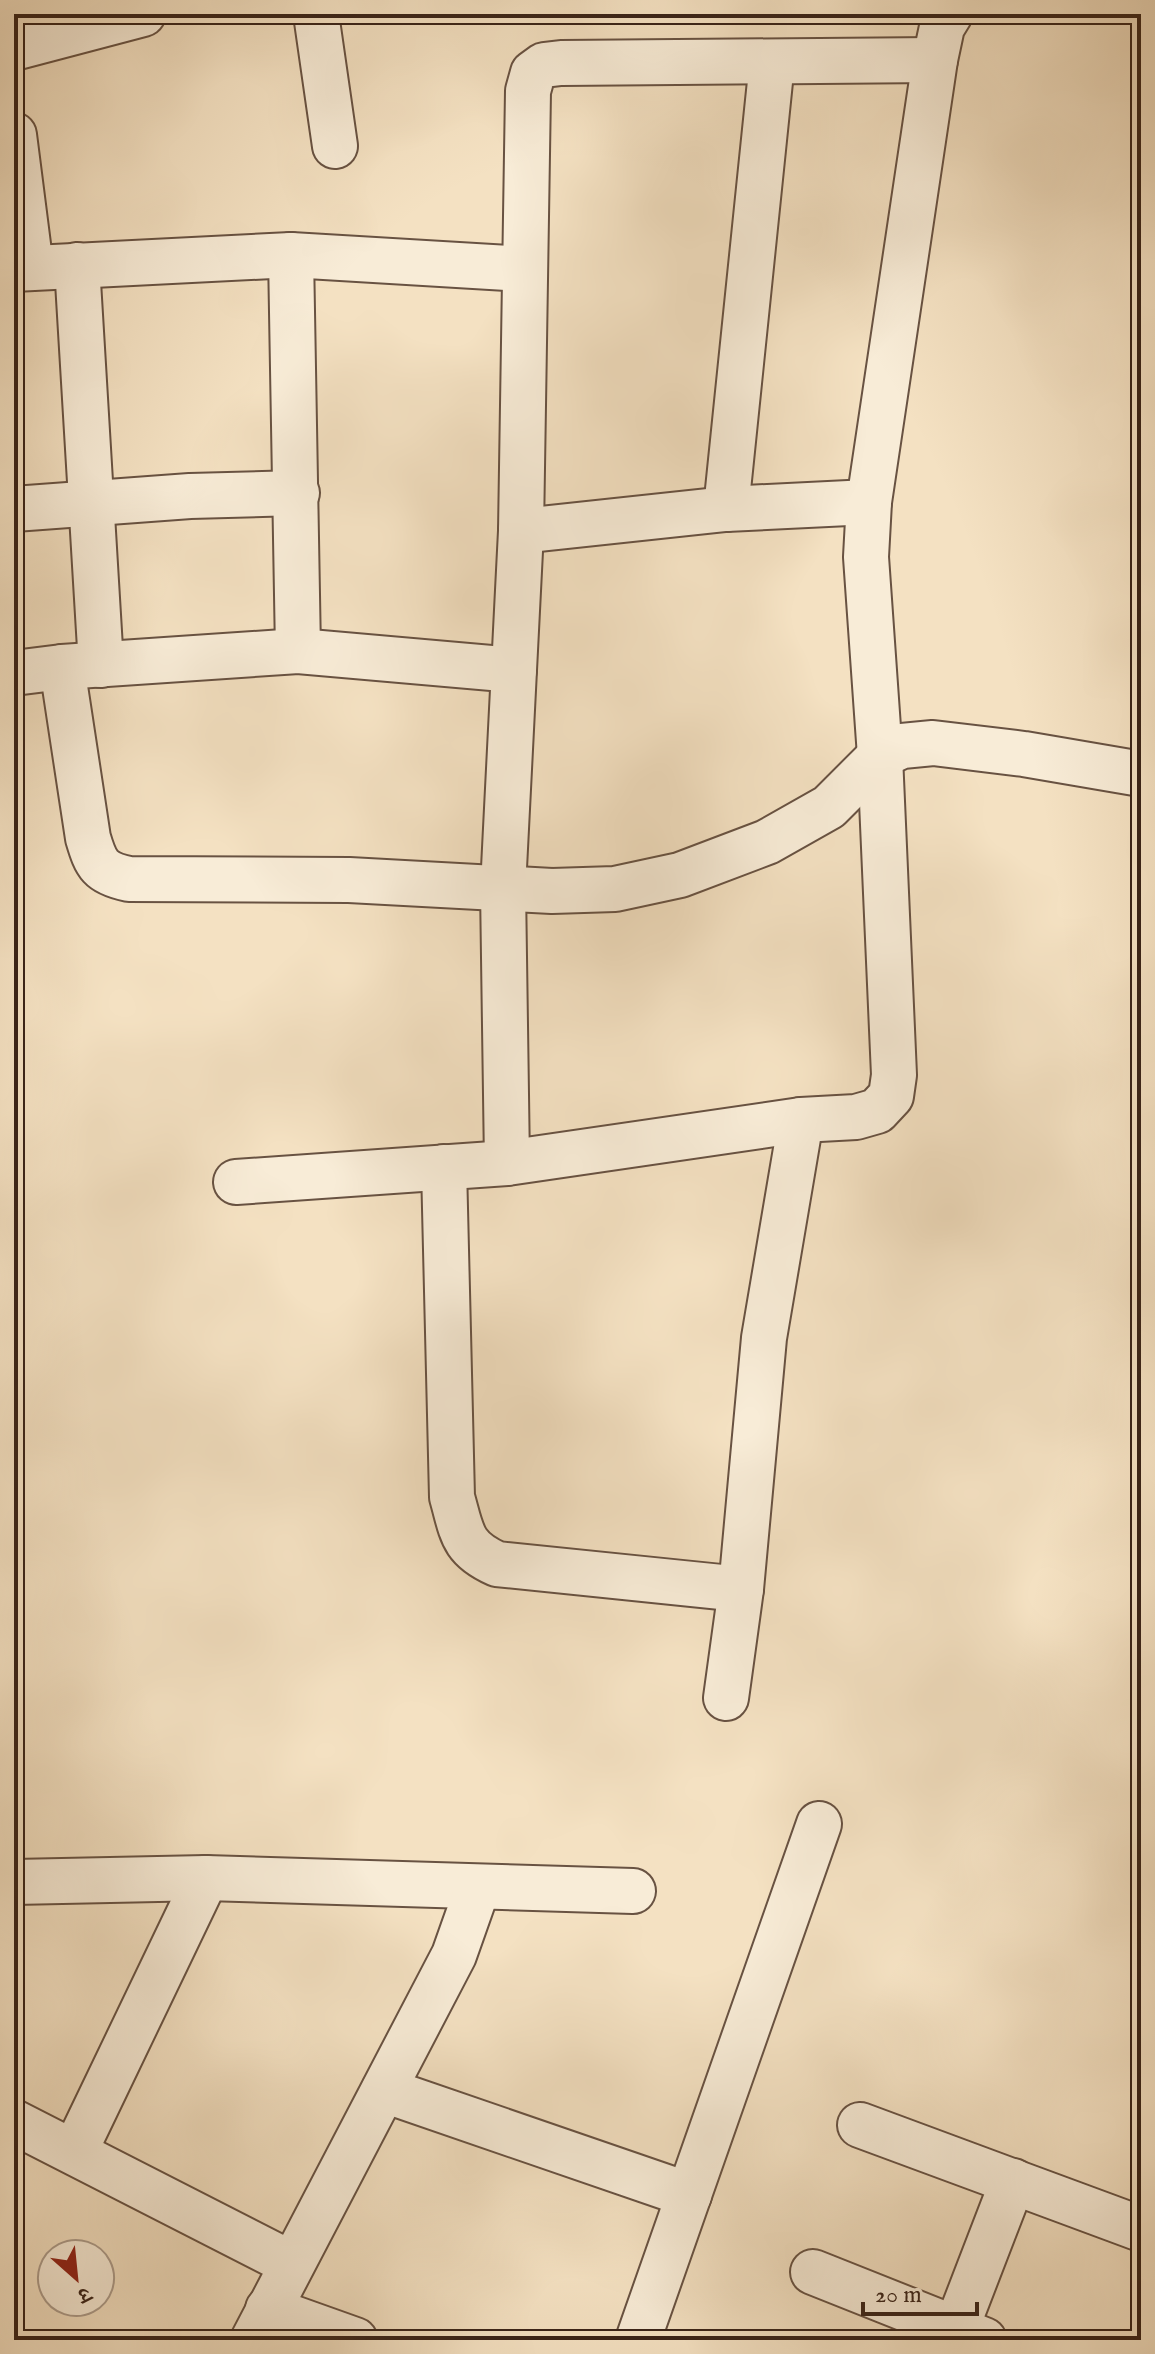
<svg xmlns="http://www.w3.org/2000/svg" width="1155" height="2354" viewBox="0 0 1155 2354" font-family="'IM FELL English','Noto Serif Devanagari',serif">
  <style>
    .lines { fill: none; stroke-linecap: round; stroke-linejoin: round }
    .minor-casing { stroke: #685242; stroke-width: 48 }
    .minor { stroke: #f8ecd7; stroke-width: 44 }
  </style>
  <rect width="100%" height="100%" fill="#f4e1c2"/>
  <filter id="stains"><feTurbulence type="fractalNoise" baseFrequency=".0025" numOctaves="4"/><feColorMatrix values="0 0 0 0 .2 0 0 0 0 .09 0 0 0 0 .02 0 0 0 .5 -.17"/></filter>
  <radialGradient id="worn" r=".72"><stop offset=".6" stop-color="#630" stop-opacity="0"/><stop offset="1" stop-color="#630" stop-opacity=".3"/></radialGradient>
  <g class="lines">
    <defs>
      <g id="minor">
        <path d="M316,14L335,146"/>
        <path d="M14,48L143,14"/>
        <path d="M14,135L31,268"/>
        <path d="M291,255L298,651"/>
        <path d="M77,265L101,665"/>
        <path d="M14,269L291,255L525,269"/>
        <path d="M14,509L190,496L297,493"/>
        <path d="M726,509L772,62"/>
        <path d="M521,531L726,509L869,502"/>
        <path d="M62,667L88,838C96,865 100,873 129,879L349,880L552,891L615,889L680,875L767,842L829,807L880,756L902,746L933,743L1024,754L1141,774"/>
        <path d="M14,673L62,667L298,651L514,670"/>
        <path d="M507,1163L503,888L521,531L528,91L533,73L544,65L561,63L935,60"/>
        <path d="M444,1167L452,1497C462,1532 461,1548 497,1564L741,1589"/>
        <path d="M236,1182L507,1163L801,1120L856,1117L877,1111L891,1096L894,1075L880,756L866,557L869,502L935,60L942,27L950,14"/>
        <path d="M726,1698L741,1589L764,1338L801,1120"/>
        <path d="M14,1882L206,1878L633,1891"/>
        <path d="M384,2090L689,2195"/>
        <path d="M14,2122L292,2264"/>
        <path d="M860,2125L1141,2229"/>
        <path d="M75,2151L206,1878"/>
        <path d="M813,2272L984,2340"/>
        <path d="M268,2309L355,2340"/>
        <path d="M956,2329L1013,2181"/>
        <path d="M253,2340L454,1955L478,1887"/>
        <path d="M638,2340L819,1824"/>
      </g>
    </defs>
    <!-- minor casing -->
    <use href="#minor" class="minor-casing"/>
    <!-- minor -->
    <use href="#minor" class="minor"/>
  </g>
  <!-- margin -->
  <rect width="1155" height="2354" fill="none" stroke="#f4e1c2" stroke-width="48"/>
  <rect x="16" y="16" width="1123" height="2322" fill="none" stroke="#392318" stroke-width="4"/>
  <rect x="24" y="24" width="1107" height="2306" fill="none" stroke="#392318" stroke-width="2"/>
  <!-- north arrow -->
  <g transform="translate(76 2278) rotate(153)"><circle r="38" fill="#f8ecd7" stroke="#ac9c8b" stroke-width="2"/>
  <path d="M0-6L14 30L0 20L-14 30Z" fill="#8f2418"/>
  <text y="-12" font-size="22" font-weight="bold" text-anchor="middle" fill="#392318">उ</text>
  </g>
  <!-- scale -->
  <path d="M863 2302v12h114v-12" fill="none" stroke="#392318" stroke-width="4"/>
  <text x="875" y="2302" font-size="24" fill="#392318" stroke="#f8ecd7" stroke-width="6" paint-order="stroke">20 m</text>
  <rect width="100%" height="100%" filter="url(#stains)"/>
  <rect width="100%" height="100%" fill="url(#worn)"/>
</svg>
